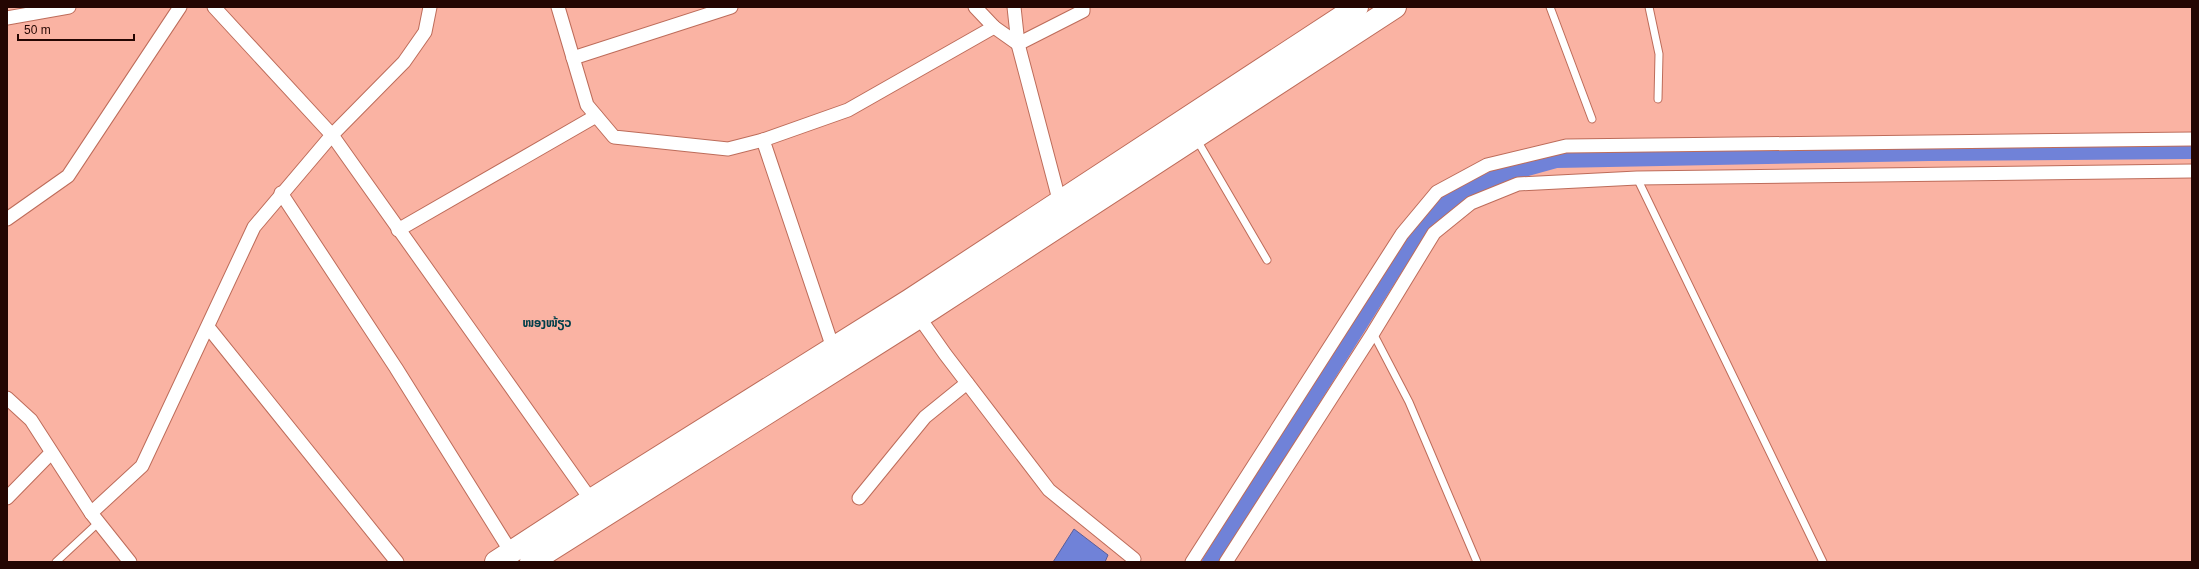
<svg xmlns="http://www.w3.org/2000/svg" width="2199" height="569" viewBox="0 0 2199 569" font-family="Helvetica,'Noto Sans Lao',sans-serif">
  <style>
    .water { fill: #7082d8; stroke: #595d98 }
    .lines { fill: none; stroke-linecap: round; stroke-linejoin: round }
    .canal { stroke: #7082d8; stroke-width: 16 }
    .service-casing { stroke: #bd6c5a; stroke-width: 9 }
    .minor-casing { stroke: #bd6c5a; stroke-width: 15 }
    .trunk-casing { stroke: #bd6c5a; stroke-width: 24 }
    .service { stroke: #fff; stroke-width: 7 }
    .minor { stroke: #fff; stroke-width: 13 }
    .trunk { stroke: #fff; stroke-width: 22 }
    .labels { text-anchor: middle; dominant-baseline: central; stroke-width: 4; stroke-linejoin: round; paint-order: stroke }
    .quarter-label { font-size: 12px; font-weight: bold; fill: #003f4a; stroke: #fab3a3 }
  </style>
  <rect width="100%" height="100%" fill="#fab3a3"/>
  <!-- water -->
  <path class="water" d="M1074,529L1108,555L1105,562H1053Z"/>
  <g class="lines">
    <!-- canal -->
    <path class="canal" d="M1210,562L1405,252L1447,203L1498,176L1556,160L1929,153L2192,151"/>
    <defs>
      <g id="service">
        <path d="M1550,7L1592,119"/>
        <path d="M1649,7L1659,54L1658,99"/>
        <path d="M1197,140L1267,260"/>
        <path d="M1637,178L1823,562"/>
        <path d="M1373,333L1409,402L1477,562"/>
        <path d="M56,562L99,522"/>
      </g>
      <g id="minor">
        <path d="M214,7L332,135L591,500"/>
        <path d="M558,7L587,105L614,137L728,149L763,140"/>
        <path d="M975,7L994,27L1018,44L1083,11V7"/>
        <path d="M1014,7L1018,44L1061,207"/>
        <path d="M7,18L69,7"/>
        <path d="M573,58L731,7"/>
        <path d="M281,193L396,368L511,552"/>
        <path d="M7,219L68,176L180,7"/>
        <path d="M398,230L596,116"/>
        <path d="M919,317L945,354L1049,490L1134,559"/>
        <path d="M208,327L397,562"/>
        <path d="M833,348L763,140L848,110L994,27"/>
        <path d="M7,398L31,420L91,513L130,562"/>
        <path d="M7,498L51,453"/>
        <path d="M859,498L925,417L967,383"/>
        <path d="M91,513L142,466L254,227L332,135L404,62L425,32L430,7"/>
        <path d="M1192,562L1402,234L1437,192L1487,165L1566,146L2192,139"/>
        <path d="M1226,562L1373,333L1434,233L1471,203L1518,184L1637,178L2192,171"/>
      </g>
      <g id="trunk">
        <path d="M496,562L591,500L910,300L1357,7"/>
        <path d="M531,562L919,317L1395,7"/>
      </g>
    </defs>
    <!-- service casing -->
    <use href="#service" class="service-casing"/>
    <!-- minor casing -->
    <use href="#minor" class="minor-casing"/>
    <!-- trunk casing -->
    <use href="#trunk" class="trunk-casing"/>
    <!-- service -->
    <use href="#service" class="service"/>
    <!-- minor -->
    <use href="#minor" class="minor"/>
    <!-- trunk -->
    <use href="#trunk" class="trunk"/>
  </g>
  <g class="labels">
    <!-- quarter labels -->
    <g class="quarter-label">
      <text x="547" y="323">ໜອງໜ້ຽວ</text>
    </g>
  </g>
  <!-- border -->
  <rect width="2199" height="569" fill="none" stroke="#240602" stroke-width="16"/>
  <!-- scale -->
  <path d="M18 34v6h116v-6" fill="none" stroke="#240602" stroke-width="2"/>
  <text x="24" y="34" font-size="12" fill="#240602" stroke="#fab3a3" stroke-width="3" paint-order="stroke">50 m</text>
</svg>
